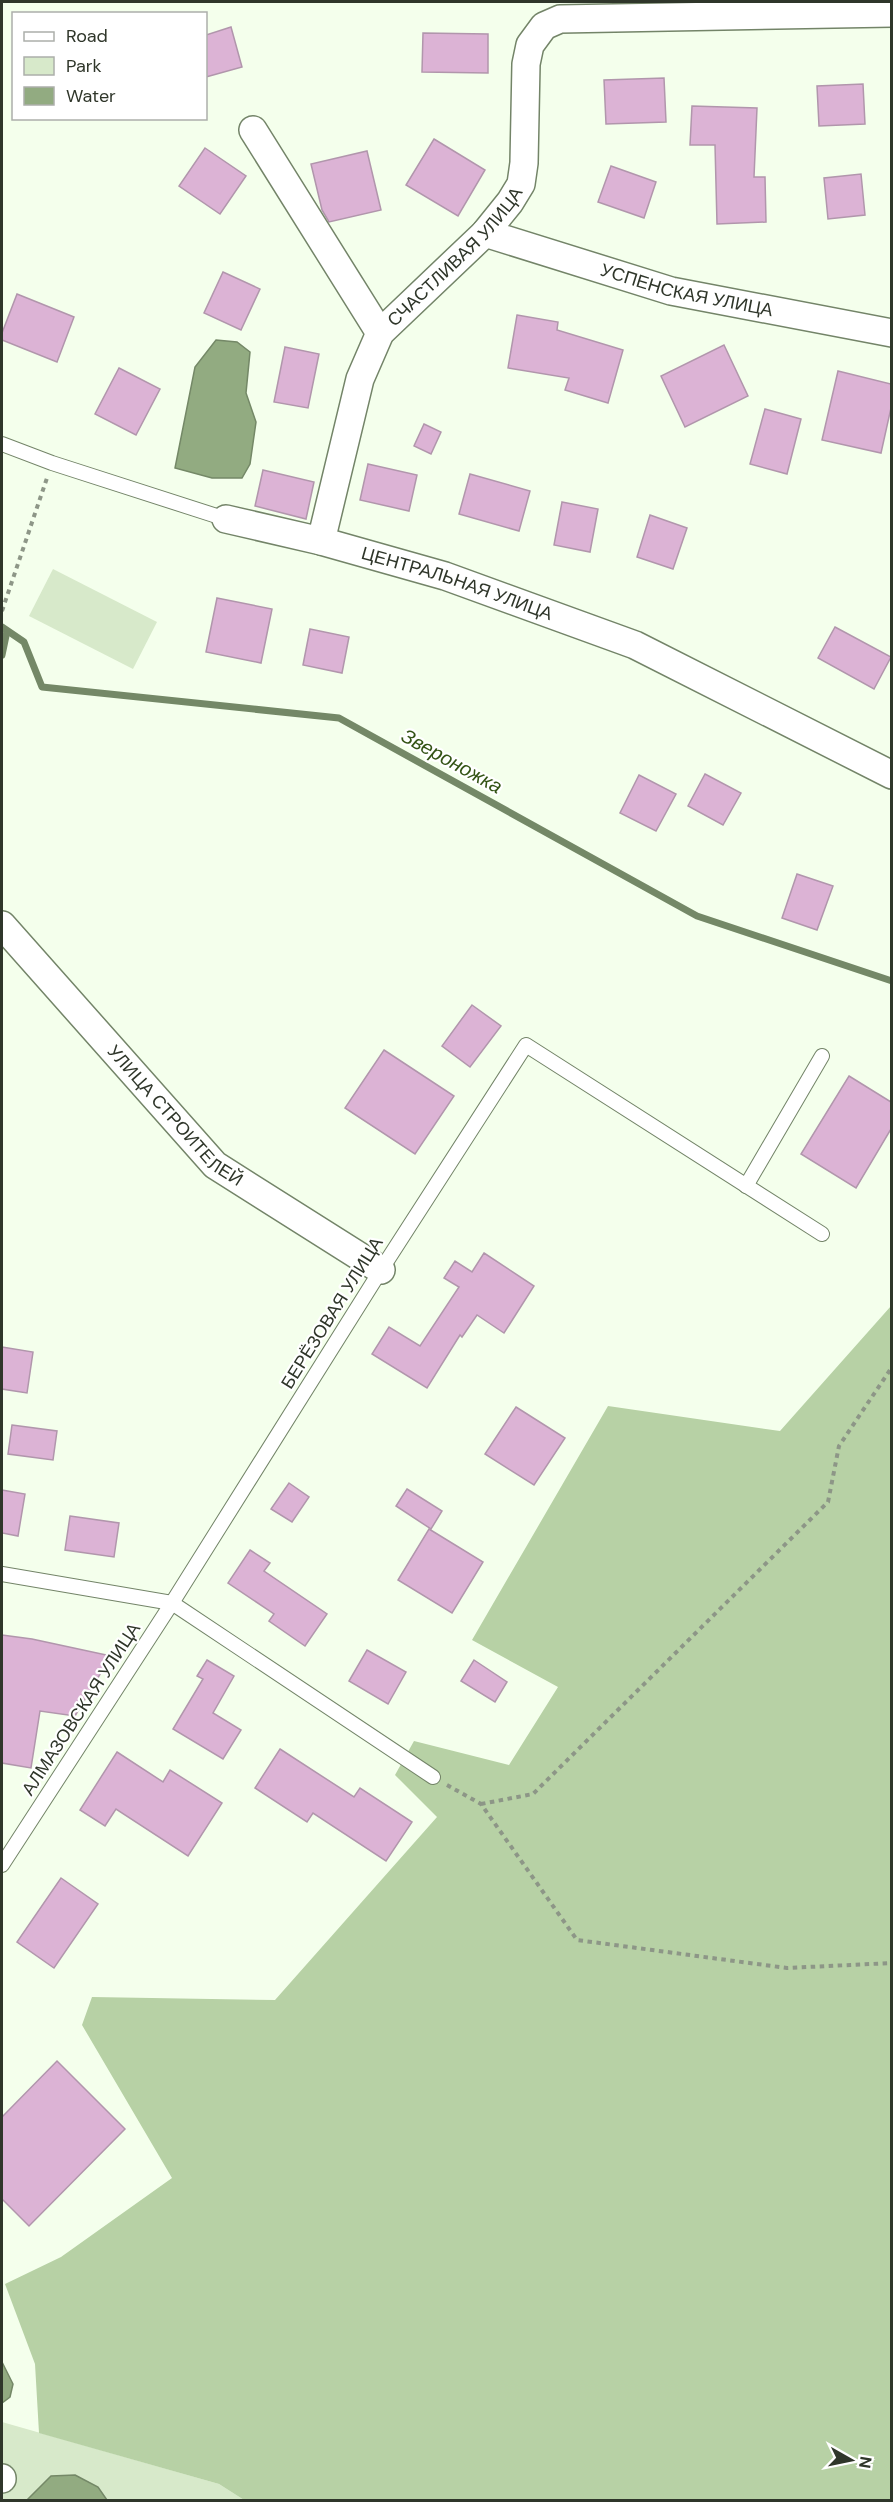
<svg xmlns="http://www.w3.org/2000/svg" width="893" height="2502" viewBox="0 0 893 2502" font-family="'DM Sans',sans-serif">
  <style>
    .green { fill: #d7e9ca }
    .forest { fill: #b7d1a5 }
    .water { fill: #92ab81; stroke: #748867; stroke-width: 1.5 }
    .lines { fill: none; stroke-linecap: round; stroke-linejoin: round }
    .stream { stroke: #748867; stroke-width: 7 }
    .building { fill: #dcb3d5; stroke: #b196ac; stroke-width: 1.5 }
    .service-casing { stroke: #738468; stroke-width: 16 }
    .minor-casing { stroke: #738468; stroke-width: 30 }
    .path { stroke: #8d9687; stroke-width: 4; stroke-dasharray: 4.5 4.5; stroke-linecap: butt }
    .service { stroke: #fff; stroke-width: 14 }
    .minor { stroke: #fff; stroke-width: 27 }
    .labels { text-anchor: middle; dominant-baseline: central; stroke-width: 4.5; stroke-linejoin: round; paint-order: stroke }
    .street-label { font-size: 18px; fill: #2f362a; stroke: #fff }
    .water-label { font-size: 20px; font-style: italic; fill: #335315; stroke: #fff }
  </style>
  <rect width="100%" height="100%" fill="#f4ffec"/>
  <!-- green -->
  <g class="green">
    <path d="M53,569L157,622L133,669L29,616Z"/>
    <path d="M2,2422L219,2484L244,2500H2Z"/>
  </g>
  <!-- forest -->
  <path class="forest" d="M891,1306V2500H244L219,2484L39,2433L35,2364L5,2284L61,2257L172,2178L82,2025L92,1997L275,2000L437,1817L395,1775L414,1741L509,1765L558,1687L472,1640L608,1406L780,1431Z"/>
  <!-- water -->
  <g class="water">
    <path d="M216,340L237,342L250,352L246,393L256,422L250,464L242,478H212L175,468L195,367Z"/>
    <path d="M2,2362L13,2384L10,2397L2,2403Z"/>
    <path d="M75,2475L98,2487L107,2500H27L51,2476Z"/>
  </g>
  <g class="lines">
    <!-- stream -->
    <g class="stream">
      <path d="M2,627L24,642L42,687L339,718L697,916L892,981"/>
      <path d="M2,655L7,631"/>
    </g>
  </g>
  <!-- building -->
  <g class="building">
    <path d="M231,27L242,67L206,77V35Z"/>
    <path d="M423,33L488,34V73L422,72Z"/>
    <path d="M664,78L666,122L606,124L604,80Z"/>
    <path d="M863,84L865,124L819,126L817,86Z"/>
    <path d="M692,106L757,108L754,177H765L766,222L717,224L715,145H690Z"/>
    <path d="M434,139L485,170L458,216L406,185Z"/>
    <path d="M205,148L246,176L220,214L179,186Z"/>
    <path d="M367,151L381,210L329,222L322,210L311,164Z"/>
    <path d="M611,166L656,182L644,218L598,202Z"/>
    <path d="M861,174L865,215L828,219L824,178Z"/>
    <path d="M223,272L260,289L241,330L204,313Z"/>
    <path d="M17,294L74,317L57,362L2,340V333Z"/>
    <path d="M517,315L558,322L557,330L623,350L608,403L565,390L569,378L508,368Z"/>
    <path d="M724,345L748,396L685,427L661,376Z"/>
    <path d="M285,347L319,354L308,408L274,402Z"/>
    <path d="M119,368L160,389L136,435L95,414Z"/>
    <path d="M838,371L891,384V408L881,453L822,440Z"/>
    <path d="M765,409L801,419L787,474L750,464Z"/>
    <path d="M424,424L441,432L431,454L414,446Z"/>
    <path d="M368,464L417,475L409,511L360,500Z"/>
    <path d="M263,470L314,482L306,519L255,506Z"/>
    <path d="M470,474L530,491L519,531L459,514Z"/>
    <path d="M562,502L598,509L590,552L554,545Z"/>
    <path d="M650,515L687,528L673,569L637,557Z"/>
    <path d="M217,598L272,609L261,663L206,652Z"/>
    <path d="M835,627L891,657L874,689L818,658Z"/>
    <path d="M310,629L349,637L342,673L303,665Z"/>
    <path d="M705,774L741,793L723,825L688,806Z"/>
    <path d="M639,775L676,794L656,831L620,813Z"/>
    <path d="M797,874L833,886L817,930L782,918Z"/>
    <path d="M472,1005L501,1026L470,1067L442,1046Z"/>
    <path d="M384,1050L454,1096L415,1154L345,1108Z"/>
    <path d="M849,1076L891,1102V1129L856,1188L801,1154Z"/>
    <path d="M484,1253L534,1286L504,1333L477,1315L462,1337L460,1335L427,1388L372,1354L389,1327L420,1346L459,1287L444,1278L455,1261L472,1272Z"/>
    <path d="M2,1347L33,1352L27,1393L2,1389Z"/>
    <path d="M516,1407L565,1438L534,1485L485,1454Z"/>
    <path d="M12,1425L57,1431L53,1460L8,1454Z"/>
    <path d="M289,1483L309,1497L292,1522L271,1509Z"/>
    <path d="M407,1489L442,1511L431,1529L396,1506Z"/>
    <path d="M2,1490L25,1494L18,1536L2,1533Z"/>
    <path d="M70,1516L119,1523L114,1557L65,1550Z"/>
    <path d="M429,1529L483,1562L452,1613L398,1580Z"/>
    <path d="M250,1550L270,1563L264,1571L327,1614L305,1646L269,1621L274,1614L228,1583Z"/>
    <path d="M2,1635L32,1639L111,1656L75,1716L40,1711L31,1768L2,1763Z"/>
    <path d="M367,1650L406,1672L388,1704L349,1681Z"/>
    <path d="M207,1660L234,1676L213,1713L241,1730L223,1759L173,1729L203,1679L197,1676Z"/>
    <path d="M474,1660L507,1682L495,1702L461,1681Z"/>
    <path d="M280,1749L354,1797L360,1788L412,1822L386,1861L313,1813L307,1822L255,1788Z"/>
    <path d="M117,1752L163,1782L170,1770L222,1803L188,1856L116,1809L105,1826L80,1810Z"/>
    <path d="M61,1878L98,1904L54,1968L17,1942Z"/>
    <path d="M57,2061L125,2129L29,2226L2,2199V2117Z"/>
  </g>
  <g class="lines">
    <defs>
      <g id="service">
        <path d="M2,444L52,463L226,519"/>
        <path d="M746,1186L822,1056"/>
        <path d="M2,1574L172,1603L433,1777"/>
        <path d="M2,1865L172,1603L381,1270L526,1045L822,1234"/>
      </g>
      <g id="minor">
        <path d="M253,130L380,333"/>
        <path id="s1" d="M485,233L671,291L892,333"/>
        <path id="s2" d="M226,519L321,541L445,576L635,645L892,775"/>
        <path id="s3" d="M321,541L360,379L380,333L485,233L510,202L521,184L524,163L526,64L530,45L544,26L560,19L892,13"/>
        <path id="s4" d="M2,925L215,1165L381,1270"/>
        <path d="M2,2479V2478"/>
      </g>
    </defs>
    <!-- service casing -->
    <use href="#service" class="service-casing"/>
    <!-- minor casing -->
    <use href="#minor" class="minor-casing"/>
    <!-- path -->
    <g class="path">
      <path d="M2,611L47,478"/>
      <path d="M447,1785L481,1804L577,1940L787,1968L892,1963"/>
      <path d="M481,1804L533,1794L828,1502L839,1446L892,1367"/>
    </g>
    <!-- service -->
    <use href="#service" class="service"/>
    <!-- minor -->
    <use href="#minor" class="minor"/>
  </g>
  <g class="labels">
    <!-- street labels -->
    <g class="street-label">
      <text stroke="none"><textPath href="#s3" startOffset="324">СЧАСТЛИВАЯ УЛИЦА</textPath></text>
      <text stroke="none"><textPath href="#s1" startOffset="210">УСПЕНСКАЯ УЛИЦА</textPath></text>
      <text stroke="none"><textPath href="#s2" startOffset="240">ЦЕНТРАЛЬНАЯ УЛИЦА</textPath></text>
      <text stroke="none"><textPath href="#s4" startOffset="258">УЛИЦА СТРОИТЕЛЕЙ</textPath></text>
      <text transform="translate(332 1313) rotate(-58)">БЕРЁЗОВАЯ УЛИЦА</text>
      <text transform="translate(81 1709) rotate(-57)">АЛМАЗОВСКАЯ УЛИЦА</text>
    </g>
    <!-- water labels -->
    <g class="water-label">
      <text transform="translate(452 761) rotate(29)">Звероножка</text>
    </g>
  </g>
  <!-- border -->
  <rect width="893" height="2502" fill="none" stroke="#2f362a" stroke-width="6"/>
  <!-- legend -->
  <rect x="12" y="12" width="195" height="108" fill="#ffffff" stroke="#acafaa" stroke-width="1.5"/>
  <rect x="24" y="32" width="30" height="9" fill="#ffffff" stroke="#acafaa" stroke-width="1.5"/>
  <text x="66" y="42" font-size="18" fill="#2f362a">Road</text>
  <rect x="24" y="57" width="30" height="18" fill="#d7e9ca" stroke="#acafaa" stroke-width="1.5"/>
  <text x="66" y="72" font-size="18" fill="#2f362a">Park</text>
  <rect x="24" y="87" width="30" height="18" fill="#92ab81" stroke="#acafaa" stroke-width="1.5"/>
  <text x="66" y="102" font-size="18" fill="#2f362a">Water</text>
  <!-- north arrow -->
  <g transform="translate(851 2460) rotate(99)" stroke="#ffffff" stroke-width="4.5" paint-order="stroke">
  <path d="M0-4.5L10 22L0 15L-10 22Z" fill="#2f362a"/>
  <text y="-9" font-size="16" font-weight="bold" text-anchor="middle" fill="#2f362a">N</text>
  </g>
</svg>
